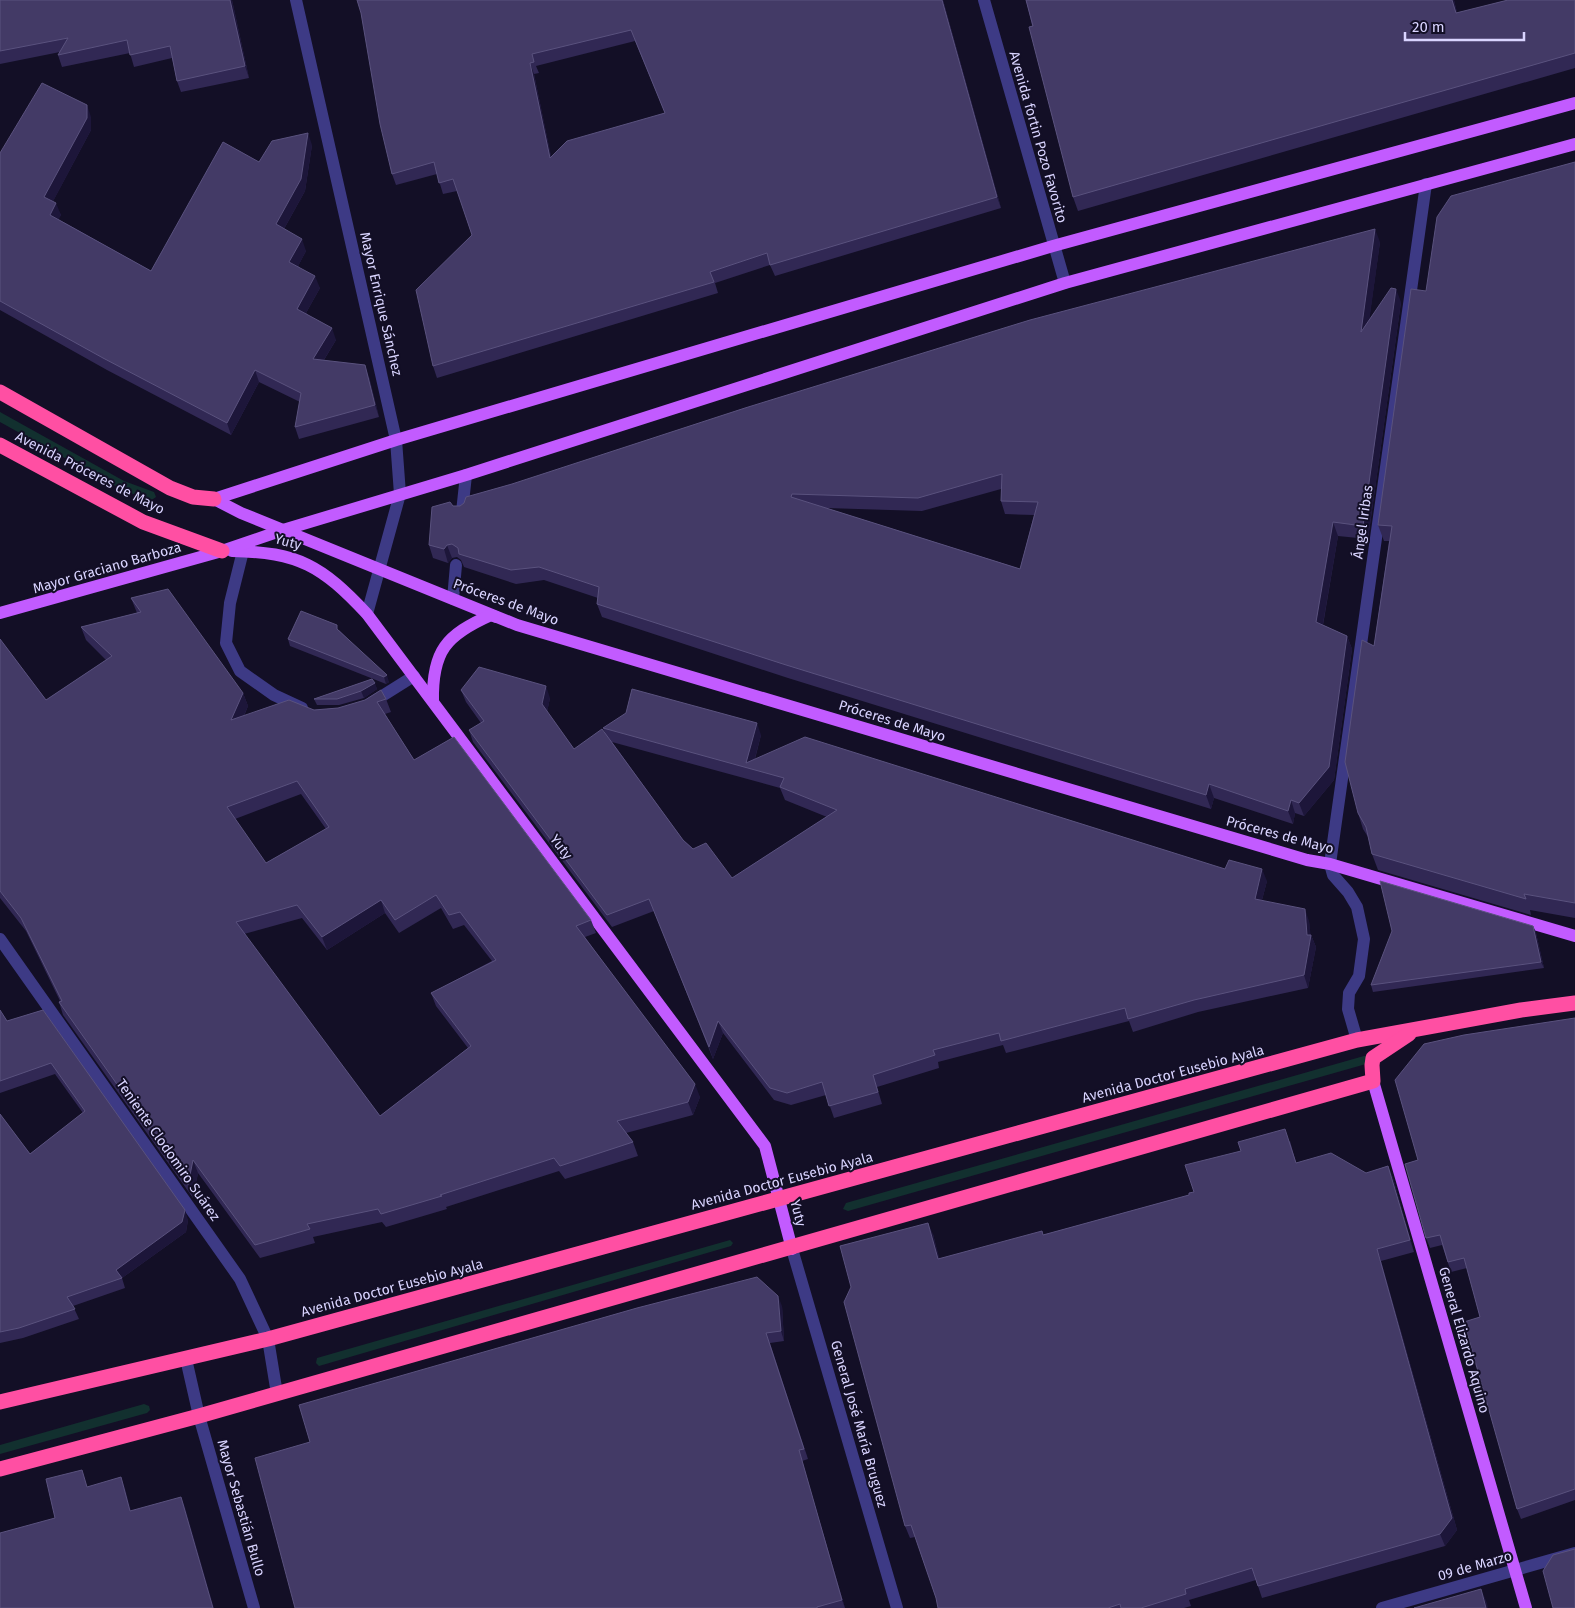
<svg xmlns="http://www.w3.org/2000/svg" width="1575" height="1608" viewBox="0 0 1575 1608" font-family="'Fira Sans',sans-serif">
  <style>
    .green { fill: #12302f }
    .lines { fill: none; stroke-linecap: round; stroke-linejoin: round }
    .minor { stroke: #3d3a85; stroke-width: 12 }
    .major { stroke: #c25bff; stroke-width: 12 }
    .highway { stroke: #ff4fa3; stroke-width: 15 }
    .wall { fill: #312854; fill-rule: evenodd }
    .shaded-wall { fill: #1d163a }
    .building { fill: #433a66; stroke: #5a527e; fill-rule: evenodd }
    .labels { text-anchor: middle; dominant-baseline: central; stroke-width: 4; stroke-linejoin: round; paint-order: stroke }
    .street-label { font-size: 14px; fill: #d9d4ff; stroke: #130f26 }
  </style>
  <rect width="100%" height="100%" fill="#130f26"/>
  <!-- green -->
  <g class="green">
    <path d="M0,412L124,481L154,492L156,497L150,501L119,488L0,422Z"/>
    <path d="M1371,1054L1373,1062L848,1211L843,1209L846,1203Z"/>
    <path d="M730,1240L733,1243L731,1246L319,1366L316,1363L317,1358Z"/>
    <path d="M144,1404L149,1406L150,1410L147,1413L0,1454V1445Z"/>
  </g>
  <g class="lines">
    <!-- minor -->
    <g class="minor">
      <path d="M296,0L396,440L400,494L367,614"/>
      <path d="M984,0L1065,283"/>
      <path d="M462,512L466,475"/>
      <path d="M243,551L230,603L226,643L240,671L274,695L302,708"/>
      <path d="M453,599L456,565"/>
      <path d="M371,703L414,676"/>
      <path d="M0,939L240,1279L268,1339L277,1394"/>
      <path d="M1357,1040L1348,1009L1349,993L1359,976L1364,939L1357,907L1348,892L1333,875L1330,864L1426,184"/>
      <path d="M792,1249L897,1608"/>
      <path d="M186,1359L199,1416L254,1608"/>
      <path d="M1382,1608L1575,1553"/>
    </g>
    <!-- major -->
    <g class="major">
      <path d="M214,499L241,513L517,625L1307,860L1330,864L1575,936"/>
      <path d="M214,499L396,440L1053,246L1575,103"/>
      <path d="M232,551C299,552 322,566 367,614L765,1146L792,1249"/>
      <path d="M0,613L222,551L283,530L466,475L1065,283L1575,144"/>
      <path d="M433,701C432,651 446,635 491,615L496,617"/>
      <path d="M1373,1081L1526,1608"/>
    </g>
    <!-- highway -->
    <g class="highway">
      <path d="M0,392L170,488L193,497L214,499"/>
      <path d="M0,445L143,522L222,551"/>
      <path d="M0,1402L268,1339L1357,1040L1521,1010L1575,1003"/>
      <path d="M0,1469L199,1416L1373,1081L1372,1065L1373,1058L1409,1034"/>
    </g>
  </g>
  <!-- wall -->
  <g class="wall">
    <path d="M0,0H232L249,78L181,92L177,81L172,58L134,67L130,53L62,67L58,55L60,52L0,64Z"/>
    <path d="M943,0L1001,208L775,276L770,265L715,283L718,293L437,378L433,366L472,235L457,191L443,194L437,174L396,185L392,174L361,13ZM635,41L665,113L551,157L534,74L539,73L536,66Z"/>
    <path d="M1026,0H1454L1457,13L1575,0V68L1078,211L1073,197Z"/>
    <path d="M91,117V130L53,201L61,215L58,219L151,271L259,162L312,145L305,191L284,229L306,251L298,266L320,288L306,313L336,340L324,360L369,377L379,417L299,439L295,427L300,402L259,382L231,435L107,370L0,310V153Z"/>
    <path d="M1575,162V918L1530,910L1531,915L1378,870L1372,854L1368,837L1363,829L1358,813L1374,646L1389,541H1384L1378,525L1426,291Z"/>
    <path d="M1380,242L1369,320L1401,302L1368,539L1338,536L1323,625L1347,636L1352,649L1334,780L1304,816L1295,813L1293,824L1214,798L1211,809L788,678L602,617L597,604L598,598L544,580L516,584L464,567L461,560L457,557L452,558L448,563L433,558L429,545L453,506H460ZM1001,489V501L1005,514L1034,515L1020,569L826,508L922,511Z"/>
    <path d="M131,598L243,693L248,706L244,716L338,708L386,699L391,712L385,714L414,760L591,920L596,933L585,937L700,1097L693,1115L626,1133L633,1142L638,1156L565,1179L559,1171L446,1207L447,1209L386,1227L382,1222L313,1237L315,1243L260,1258L198,1173L193,1198L63,1015L59,1002L60,1001L26,931L0,898V639L46,700L106,660L86,640L81,627L137,613ZM301,794L326,829L266,863L235,819ZM441,908L453,929L464,925L492,961L431,993L436,1006L468,1048L380,1116L244,934L302,918L327,950L385,913L399,933Z"/>
    <path d="M339,630L389,682L386,684L290,646L288,639Z"/>
    <path d="M372,679L377,689L364,698L339,705H317L314,699Z"/>
    <path d="M461,690L550,698L547,712L574,749L605,733L603,728L761,735L755,759L1267,881L1262,900L1309,921L1310,935H1311L1316,947L1308,988L1198,1012L1133,1032L1129,1021L1006,1053L1003,1045L938,1062L939,1068L877,1087L882,1104L834,1118L826,1095L791,1105L774,1100L723,1033L713,1059L654,911L612,927L473,742L469,730L481,723L466,702ZM612,742L780,788L785,800L827,817L732,878L693,849L683,840Z"/>
    <path d="M1533,926L1536,933L1544,968L1373,992L1371,985Z"/>
    <path d="M0,1010L7,1021L43,1010L188,1220L186,1232L122,1278L125,1288L73,1306L79,1319L23,1338L0,1343V1114L30,1154L83,1113L55,1074L0,1093Z"/>
    <path d="M1575,1018V1500L1521,1519L1517,1509L1480,1317L1467,1268L1451,1272L1442,1245L1430,1248L1426,1238L1418,1160Z"/>
    <path d="M1290,1141L1296,1163L1366,1173L1388,1166L1393,1178L1414,1252L1381,1261L1457,1530L1445,1546L1262,1598L1256,1580L1189,1600L1191,1606L1184,1608H938L936,1598L915,1537L910,1538L905,1526L933,1234L939,1259L1043,1235L1189,1195L1194,1192Z"/>
    <path d="M782,1306L784,1341L770,1343L808,1459L802,1461L845,1608H295L310,1442Z"/>
  </g>
  <!-- shaded-wall -->
  <g class="shaded-wall">
    <path d="M230,0H232L249,78L245,66Z"/>
    <path d="M942,0H943L1001,208L997,197Z"/>
    <path d="M1452,0H1454L1461,27L1456,13Z"/>
    <path d="M530,63L534,74L554,170L550,158Z"/>
    <path d="M87,105L91,117V130L49,209L44,197Z"/>
    <path d="M308,133L312,145L305,191L280,236L276,224Z"/>
    <path d="M56,203L61,215L55,227L50,215Z"/>
    <path d="M1375,229L1380,242L1366,345L1361,332Z"/>
    <path d="M302,239L306,251L294,274L289,262Z"/>
    <path d="M315,276L320,288L302,320L297,309Z"/>
    <path d="M1396,289L1401,302L1368,539L1363,526Z"/>
    <path d="M332,328L336,340L317,371L313,359Z"/>
    <path d="M365,365L369,377L379,417L375,405Z"/>
    <path d="M255,370L259,382L231,435L227,423Z"/>
    <path d="M1333,522L1338,536L1321,635L1316,622Z"/>
    <path d="M447,545L452,558L448,563L444,549Z"/>
    <path d="M1347,636L1352,649L1334,780L1304,816L1299,803Z"/>
    <path d="M387,675L389,682L386,684L384,677Z"/>
    <path d="M375,683L377,689L364,698L361,691Z"/>
    <path d="M546,686L550,698L546,717L542,704Z"/>
    <path d="M243,693L248,706L236,733L231,720Z"/>
    <path d="M757,723L761,735L752,769L746,763Z"/>
    <path d="M1209,784L1214,798L1211,809L1206,795Z"/>
    <path d="M1291,800L1295,813L1293,824L1288,811Z"/>
    <path d="M1262,869L1267,881L1259,911L1255,899Z"/>
    <path d="M381,900L385,913L327,950L322,937Z"/>
    <path d="M1305,909L1309,921L1311,938V935L1316,947L1308,988L1304,975L1307,935Z"/>
    <path d="M1533,926L1536,933L1544,968L1541,962Z"/>
    <path d="M718,1021L723,1033L713,1059L709,1047Z"/>
    <path d="M695,1084L700,1097L693,1115L688,1102Z"/>
    <path d="M193,1160L198,1173L193,1198L188,1185Z"/>
    <path d="M1388,1166L1393,1178L1414,1252L1410,1240Z"/>
    <path d="M185,1210L188,1220L186,1232L122,1278L116,1270Z"/>
    <path d="M928,1223L933,1234L943,1271L938,1259Z"/>
    <path d="M1377,1249L1381,1261L1457,1530L1445,1546L1440,1534Z"/>
    <path d="M778,1296L782,1306L784,1341L781,1331Z"/>
    <path d="M799,1450L802,1461L845,1608L842,1600Z"/>
    <path d="M121,1477L125,1488L134,1522L130,1511Z"/>
    <path d="M181,1497L185,1507L214,1608H213Z"/>
    <path d="M1481,1589L1487,1603L1488,1608H1486Z"/>
  </g>
  <!-- building -->
  <g class="building">
    <path d="M0,0H230L245,66L177,81L170,46L130,55L127,40L58,55L68,38L0,51Z"/>
    <path d="M357,0H942L997,197L770,265L767,253L710,272L714,282L433,366L416,290L472,235L453,179L439,183L434,162L392,174L380,124L361,13ZM631,30L665,113L567,141L550,158L530,63L534,62L532,54Z"/>
    <path d="M1026,0H1452L1456,13L1508,0H1575V53L1073,197L1029,27L1033,26Z"/>
    <path d="M42,83L87,105V118L44,197L56,203L50,215L151,271L223,142L259,162L272,141L308,133L301,179L276,224L302,239L289,262L315,276L297,309L332,328L313,359L365,365L375,405L295,427L301,393L255,370L227,423L103,358L0,301V153Z"/>
    <path d="M1575,162V903L1524,894L1526,899L1372,854L1366,827L1358,813L1345,762L1362,640L1374,646L1392,526L1378,525L1411,289L1426,291L1437,217L1451,196Z"/>
    <path d="M1375,229L1361,332L1391,288L1396,289L1363,526L1333,522L1316,622L1347,636L1329,767L1299,803L1291,800L1288,811L1209,784L1206,795L783,664L597,604L599,587L539,567L511,570L459,554L458,548L452,544L447,545L444,549L429,545L432,507L450,502L453,506H460L464,503L466,497L512,484L745,408L1030,320ZM1002,474L1001,501L1038,502L1020,569L791,497L792,494L918,498Z"/>
    <path d="M168,589L243,693L231,720L289,700L314,710L338,708L365,700L381,690L386,699L377,702L414,760L454,737L591,920L576,926L695,1084L688,1102L617,1121L633,1142L560,1166L554,1158L440,1195L442,1196L381,1214L378,1209L307,1224L310,1229L255,1245L193,1160L188,1185L59,1002L62,1001L21,918L0,891V639L46,700L112,656L81,627L141,612L131,598ZM297,781L329,827L266,863L227,807ZM436,895L449,915L460,912L496,960L431,993L471,1046L380,1116L236,922L297,905L322,937L381,900L395,920Z"/>
    <path d="M301,611L337,625V629L387,675L384,677L288,639Z"/>
    <path d="M479,667L546,686L542,704L574,749L602,729L683,840L693,849L706,843L732,878L837,810L780,787L784,778L603,728L626,713L632,689L757,723L746,763L805,737L1225,869L1229,860L1262,869L1255,899L1305,909L1307,935H1311L1304,975L1194,1000L1128,1019L1125,1008L1001,1041L999,1033L933,1050L935,1055L873,1075L878,1092L829,1106L822,1082L787,1093L770,1088L718,1021L709,1047L649,899L607,915L469,730L484,721L461,690Z"/>
    <path d="M372,679L375,683L361,691L337,699H314Z"/>
    <path d="M1380,881L1533,926L1541,962L1371,985L1392,931Z"/>
    <path d="M0,1010L7,1021L43,1010L185,1210L182,1222L116,1270L122,1278L67,1297L75,1309L19,1328L0,1332V1114L30,1154L85,1111L51,1063L0,1081Z"/>
    <path d="M1575,1018V1489L1517,1509L1464,1322L1480,1317L1464,1258L1448,1262L1440,1235L1426,1238L1405,1164L1418,1160L1395,1080L1424,1044L1464,1035Z"/>
    <path d="M1285,1129L1296,1163L1331,1153L1366,1173L1388,1166L1410,1240L1377,1249L1452,1518L1440,1534L1258,1586L1252,1568L1185,1589L1186,1594L1141,1608H1121L1120,1604L1108,1608H938L936,1598L911,1525L905,1526L844,1302L851,1287L840,1246L928,1223L938,1259L1042,1231L1043,1235L1189,1195V1193L1194,1192L1185,1165L1241,1151L1238,1142Z"/>
    <path d="M757,1277L778,1296L781,1331L766,1333L804,1449L799,1450L842,1600L817,1607V1608H295L255,1458L310,1442L299,1405L637,1308Z"/>
    <path d="M82,1470L87,1487L121,1477L130,1511L181,1497L213,1608H0V1533L55,1518L46,1479Z"/>
    <path d="M1575,1549V1608H1553L1543,1571L1553,1555Z"/>
    <path d="M1481,1589L1486,1608H1414Z"/>
  </g>
  <g class="labels">
    <!-- street labels -->
    <g class="street-label">
      <text transform="translate(1038 137) rotate(74)">Avenida fortin Pozo Favorito</text>
      <text transform="translate(381 304) rotate(77)">Mayor Enrique Sánchez</text>
      <text transform="translate(90 473) rotate(27)">Avenida Próceres de Mayo</text>
      <text transform="translate(1363 522) rotate(-82)">Ángel Iribas</text>
      <text transform="translate(288 542) rotate(15)">Yuty</text>
      <text transform="translate(107 568) rotate(-16)">Mayor Graciano Barboza</text>
      <text transform="translate(506 602) rotate(20)">Próceres de Mayo</text>
      <text transform="translate(892 721) rotate(17)">Próceres de Mayo</text>
      <text transform="translate(1280 835) rotate(15)">Próceres de Mayo</text>
      <text transform="translate(561 847) rotate(53)">Yuty</text>
      <text transform="translate(1173 1074) rotate(-15)">Avenida Doctor Eusebio Ayala</text>
      <text transform="translate(168 1150) rotate(55)">Teniente Clodomiro Suárez</text>
      <text transform="translate(782 1181) rotate(-15)">Avenida Doctor Eusebio Ayala</text>
      <text transform="translate(798 1213) rotate(76)">Yuty</text>
      <text transform="translate(392 1288) rotate(-15)">Avenida Doctor Eusebio Ayala</text>
      <text transform="translate(1464 1340) rotate(74)">General Elizardo Aquino</text>
      <text transform="translate(859 1424) rotate(74)">General José María Bruguez</text>
      <text transform="translate(241 1508) rotate(74)">Mayor Sebastián Bullo</text>
      <text transform="translate(1475 1566) rotate(-16)">09 de Marzo</text>
    </g>
  </g>
  <!-- scale -->
  <path d="M1405 32v8h119v-8" fill="none" stroke="#d9d4ff" stroke-width="2.5"/>
  <text x="1412" y="32" font-size="15" fill="#d9d4ff" stroke="#130f26" stroke-width="4" paint-order="stroke">20 m</text>
</svg>
